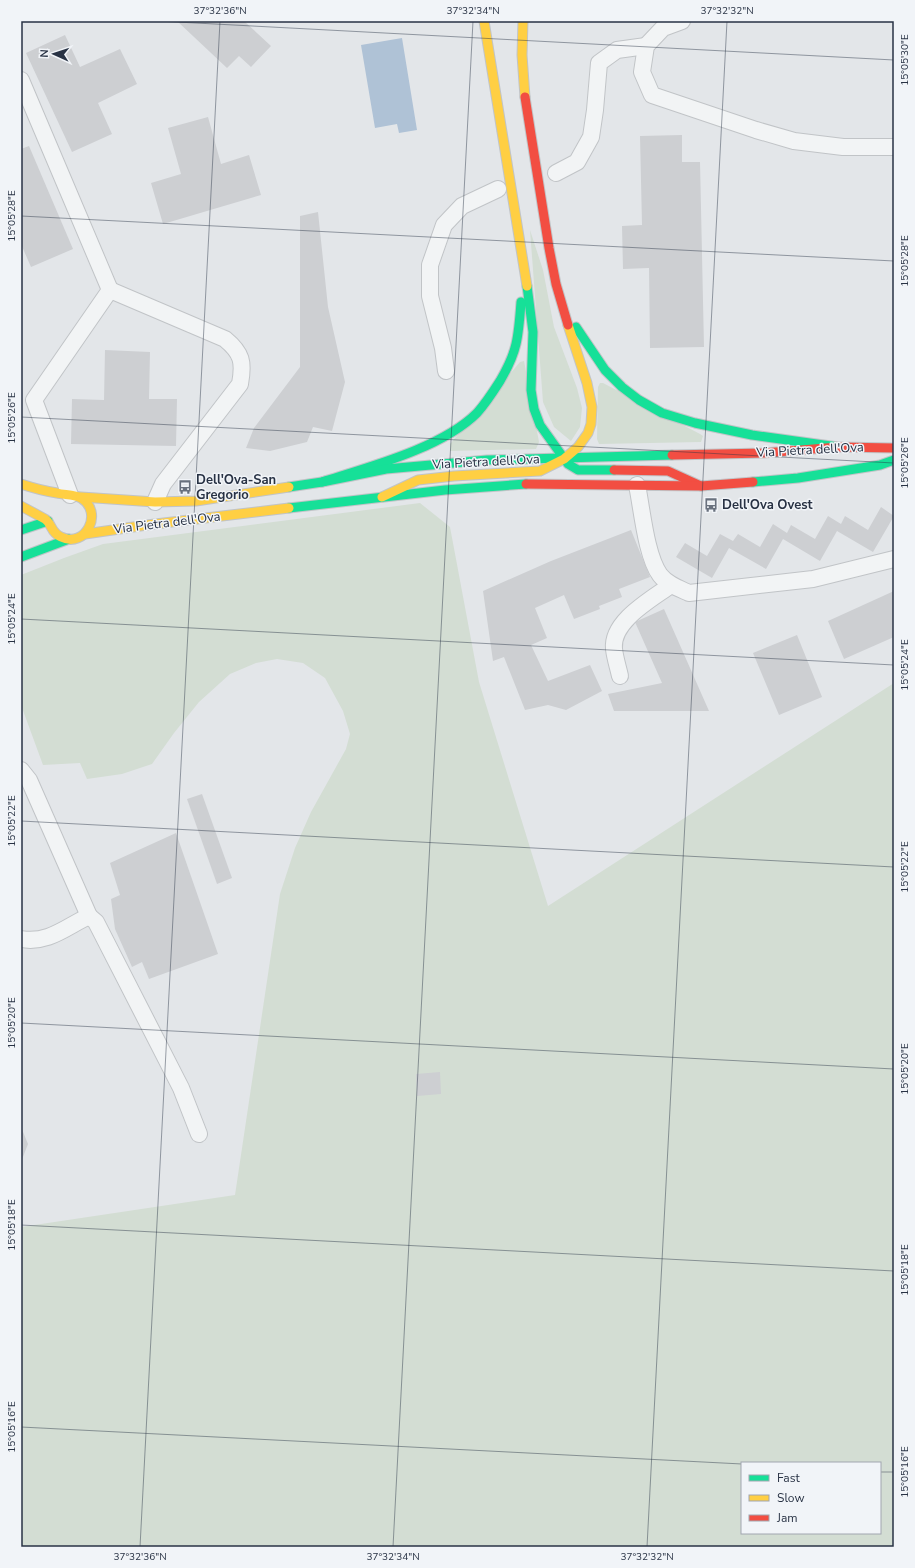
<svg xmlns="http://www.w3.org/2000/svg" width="915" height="1568" viewBox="0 0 915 1568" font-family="'Nunito Sans',sans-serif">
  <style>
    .green { fill: #d3ddd3; fill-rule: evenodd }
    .water { fill: #afc2d6 }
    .building { fill: #cdcfd2 }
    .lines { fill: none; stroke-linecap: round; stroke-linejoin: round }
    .lane-casing { stroke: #c1c4c7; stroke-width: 18 }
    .fast-casing { stroke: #c1c4c7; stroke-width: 11 }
    .slow-casing { stroke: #c1c4c7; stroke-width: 11 }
    .jam-casing { stroke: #c1c4c7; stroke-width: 11 }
    .lane { stroke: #f2f4f5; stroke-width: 16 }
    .fast { stroke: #16e098; stroke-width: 9 }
    .slow { stroke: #ffcf43; stroke-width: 9 }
    .jam { stroke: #f24e42; stroke-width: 9 }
    .ticks { fill: none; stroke: #283244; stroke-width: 1; stroke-opacity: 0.45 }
    .labels { text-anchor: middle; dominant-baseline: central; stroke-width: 3; stroke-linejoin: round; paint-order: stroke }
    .street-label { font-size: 13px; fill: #283244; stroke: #f1f4f8 }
    .poi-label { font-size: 13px; font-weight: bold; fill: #283244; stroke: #f1f4f8; text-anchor: start }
    .neatline { fill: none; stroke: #283244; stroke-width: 1.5 }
    .ticks-label { font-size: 10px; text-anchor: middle; fill: #283244 }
  </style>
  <rect width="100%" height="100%" fill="#e3e6e9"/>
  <!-- green -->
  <g class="green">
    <path d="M530,230L543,270L554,327L577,388L582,408L580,427L571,441L554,427L543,402Z"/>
    <path d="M524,361L539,442L536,449L450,451V444L520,362Z"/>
    <path d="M600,383H603L700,434L703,436L701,442L599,444L597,439L598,387Z"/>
    <path d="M420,503L450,527L479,682L548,906L894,683V1547H21V1227L235,1195L280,894L295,848L311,812L346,749L350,734L343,711L325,678L303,663L277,659L256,663L230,674L199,702L174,733L152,764L122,774L87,779L80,763L43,765L21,705V575L64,558L103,544ZM742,1463H880V1533H742Z"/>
  </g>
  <!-- water -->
  <path class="water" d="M402,38L417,130L399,133L397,124L375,128L361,45Z"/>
  <!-- building -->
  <g class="building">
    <path d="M177,21H244L271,46L251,67L239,56L227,68Z"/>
    <path d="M65,35L80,67L120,49L137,84L98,103L112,134L72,152L26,53Z"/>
    <path d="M208,117L221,164L249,155L261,195L163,224L151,183L181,174L168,128Z"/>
    <path d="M682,135V162H700L704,347L650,348L649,268L623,269L622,226L642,225L640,136Z"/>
    <path d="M29,146L73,249L31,267L21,244V149Z"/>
    <path d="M318,212L328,307L345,382L332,431L313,427L307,442L270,451L246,448L254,428L300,367V216Z"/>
    <path d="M105,350L150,352L149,399H177L176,446L71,444L72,399L104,400Z"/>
    <path d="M881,507L894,516L873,552L837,531L820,561L783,539L766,569L729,548L712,578L676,557L685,543L707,556L720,534L733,541L738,534L760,547L773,524L787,533L791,525L815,539L828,516L841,524L845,516L868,530Z"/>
    <path d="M631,530L650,577L619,589L622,597L599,606L600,609L574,619L564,595L535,608L547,638L531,645L548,681L590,665L602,691L566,710L548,705L525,710L504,657L493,661L483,591L551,561Z"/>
    <path d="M894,591V637L844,659L828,621Z"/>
    <path d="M664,609L709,711H614L608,694L662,683L635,622Z"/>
    <path d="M797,635L822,697L779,715L753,653Z"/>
    <path d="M202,794L232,878L217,884L187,799Z"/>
    <path d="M176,833L218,954L149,979L142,962L132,967L115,929L111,899L120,895L110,863Z"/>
    <path d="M440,1072L441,1094L417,1096L416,1074Z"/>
    <path d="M21,1127L28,1144L21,1162Z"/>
  </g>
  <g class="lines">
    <defs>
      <g id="lane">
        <path d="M682,21L663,28L646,46L642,72L652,95L756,130L794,141L843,147H894"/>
        <path d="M21,80L110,290L34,400L70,495"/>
        <path d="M556,173L577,162L591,137L595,110L599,63L617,50L646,46"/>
        <path d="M110,290L225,339C242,353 244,362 240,384L163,484L155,502"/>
        <path d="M446,371L443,348L430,296V265L444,225L462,206L498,189"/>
        <path d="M637,485C642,509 646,556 660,575C667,584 678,588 689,593L813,579L894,559"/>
        <path d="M620,676C618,667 615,658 614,649C611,621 652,599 671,585"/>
        <path d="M21,770L29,780L89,916"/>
        <path d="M21,939C48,944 66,927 89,916L96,922L181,1088L199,1134"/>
      </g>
      <g id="fast">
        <path d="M527,286L533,332L531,390L534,409L540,425L568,464L578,470H614"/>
        <path d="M576,327L605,370L622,387L639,400L662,413L695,423L752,435L838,447"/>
        <path d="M322,482C369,467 442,448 477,413C486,403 493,392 500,381C507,369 513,357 516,344C519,331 520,316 521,302"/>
        <path d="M753,482L798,478L880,465L894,460"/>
        <path d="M289,487L322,482L386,469L487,460L672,455"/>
        <path d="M289,508L445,490L526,484"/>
        <path d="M21,530L48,521"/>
        <path d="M21,557L69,539"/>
      </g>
      <g id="slow">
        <path d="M484,21L527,286"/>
        <path d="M523,21L522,55L525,97"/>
        <path d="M21,484C33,488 44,491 57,493C64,495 74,494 81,498C104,512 86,549 61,537C50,532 53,525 45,519L21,506"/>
        <path d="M81,497L155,502L196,501L289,487"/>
        <path d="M382,497L418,480L454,476L540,471L564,459L578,447L588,433L591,424L592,407L587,383L568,325"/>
        <path d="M85,534L147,525L289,508"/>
      </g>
      <g id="jam">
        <path d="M525,97L549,248L556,284L568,325"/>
        <path d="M672,455L764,453L838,447L894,448"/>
        <path d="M614,470L668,471L701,486"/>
        <path d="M526,484L701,486L753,482"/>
      </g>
    </defs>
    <!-- lane casing -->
    <use href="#lane" class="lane-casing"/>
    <!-- fast casing -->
    <use href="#fast" class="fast-casing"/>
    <!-- slow casing -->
    <use href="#slow" class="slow-casing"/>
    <!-- jam casing -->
    <use href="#jam" class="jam-casing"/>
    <!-- lane -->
    <use href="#lane" class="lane"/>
    <!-- fast -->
    <use href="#fast" class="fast"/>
    <!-- slow -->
    <use href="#slow" class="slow"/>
    <!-- jam -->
    <use href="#jam" class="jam"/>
  </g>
  <!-- ticks -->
  <path class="ticks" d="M158,21L894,60M21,216L894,261M21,417L894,463M21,619L894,665M21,821L894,867M21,1023L894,1069M21,1225L894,1271M21,1427L742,1464M880,1472H894M140,1547L220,21M393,1547L473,21M647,1547L727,21"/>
  <!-- icons -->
  <defs>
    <symbol id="bus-bare" viewBox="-9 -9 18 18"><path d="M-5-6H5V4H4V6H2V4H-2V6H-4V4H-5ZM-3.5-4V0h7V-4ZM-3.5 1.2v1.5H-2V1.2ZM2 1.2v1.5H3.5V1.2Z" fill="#69717e" stroke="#f1f4f8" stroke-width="2.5" paint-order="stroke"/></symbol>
  </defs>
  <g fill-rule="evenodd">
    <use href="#bus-bare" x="175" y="477" width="20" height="20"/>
    <use href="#bus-bare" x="701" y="495" width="20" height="20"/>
  </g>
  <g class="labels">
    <!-- street labels -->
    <g class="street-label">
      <text transform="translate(810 450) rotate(-3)">Via Pietra dell'Ova</text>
      <text transform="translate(486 462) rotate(-3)">Via Pietra dell'Ova</text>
      <text transform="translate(167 523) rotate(-7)">Via Pietra dell'Ova</text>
    </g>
    <!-- poi labels -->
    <g class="poi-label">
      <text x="196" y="480">Dell'Ova-San<tspan x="196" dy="15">Gregorio</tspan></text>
      <text x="722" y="505">Dell'Ova Ovest</text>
    </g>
  </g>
  <!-- border -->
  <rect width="915" height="1568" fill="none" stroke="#f1f4f8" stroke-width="44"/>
  <!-- legend -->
  <rect x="741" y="1462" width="140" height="72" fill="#f1f4f8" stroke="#a1a6b0"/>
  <rect x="749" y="1475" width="20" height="6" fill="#16e098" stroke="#a1a6b0"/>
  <text x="777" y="1482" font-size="12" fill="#283244">Fast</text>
  <rect x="749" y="1495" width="20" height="6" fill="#ffcf43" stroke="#a1a6b0"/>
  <text x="777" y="1502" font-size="12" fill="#283244">Slow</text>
  <rect x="749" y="1515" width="20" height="6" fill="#f24e42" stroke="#a1a6b0"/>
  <text x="777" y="1522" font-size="12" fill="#283244">Jam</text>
  <!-- north arrow -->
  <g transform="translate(54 54) rotate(273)" stroke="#f1f4f8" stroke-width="3" paint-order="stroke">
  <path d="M0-3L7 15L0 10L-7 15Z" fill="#283244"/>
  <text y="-6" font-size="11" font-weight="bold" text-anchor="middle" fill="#283244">N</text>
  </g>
  <rect x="22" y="22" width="871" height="1524" class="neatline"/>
  <g class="ticks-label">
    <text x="220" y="14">37°32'36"N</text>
    <text x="473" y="14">37°32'34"N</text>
    <text x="727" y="14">37°32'32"N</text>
    <text transform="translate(904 60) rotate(-90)" y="4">15°05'30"E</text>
    <text transform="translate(11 216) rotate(-90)" y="4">15°05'28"E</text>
    <text transform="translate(904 261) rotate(-90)" y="4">15°05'28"E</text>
    <text transform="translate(11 418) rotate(-90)" y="4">15°05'26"E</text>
    <text transform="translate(904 463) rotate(-90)" y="4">15°05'26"E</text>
    <text transform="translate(11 619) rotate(-90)" y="4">15°05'24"E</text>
    <text transform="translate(904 665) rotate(-90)" y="4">15°05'24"E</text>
    <text transform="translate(11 821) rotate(-90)" y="4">15°05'22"E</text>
    <text transform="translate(904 867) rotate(-90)" y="4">15°05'22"E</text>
    <text transform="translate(11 1023) rotate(-90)" y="4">15°05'20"E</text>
    <text transform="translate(904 1069) rotate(-90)" y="4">15°05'20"E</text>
    <text transform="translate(11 1225) rotate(-90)" y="4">15°05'18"E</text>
    <text transform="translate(904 1270) rotate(-90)" y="4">15°05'18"E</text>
    <text transform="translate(11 1427) rotate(-90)" y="4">15°05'16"E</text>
    <text transform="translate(904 1472) rotate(-90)" y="4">15°05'16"E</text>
    <text x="140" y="1560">37°32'36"N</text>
    <text x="393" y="1560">37°32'34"N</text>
    <text x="647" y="1560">37°32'32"N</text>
  </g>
</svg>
